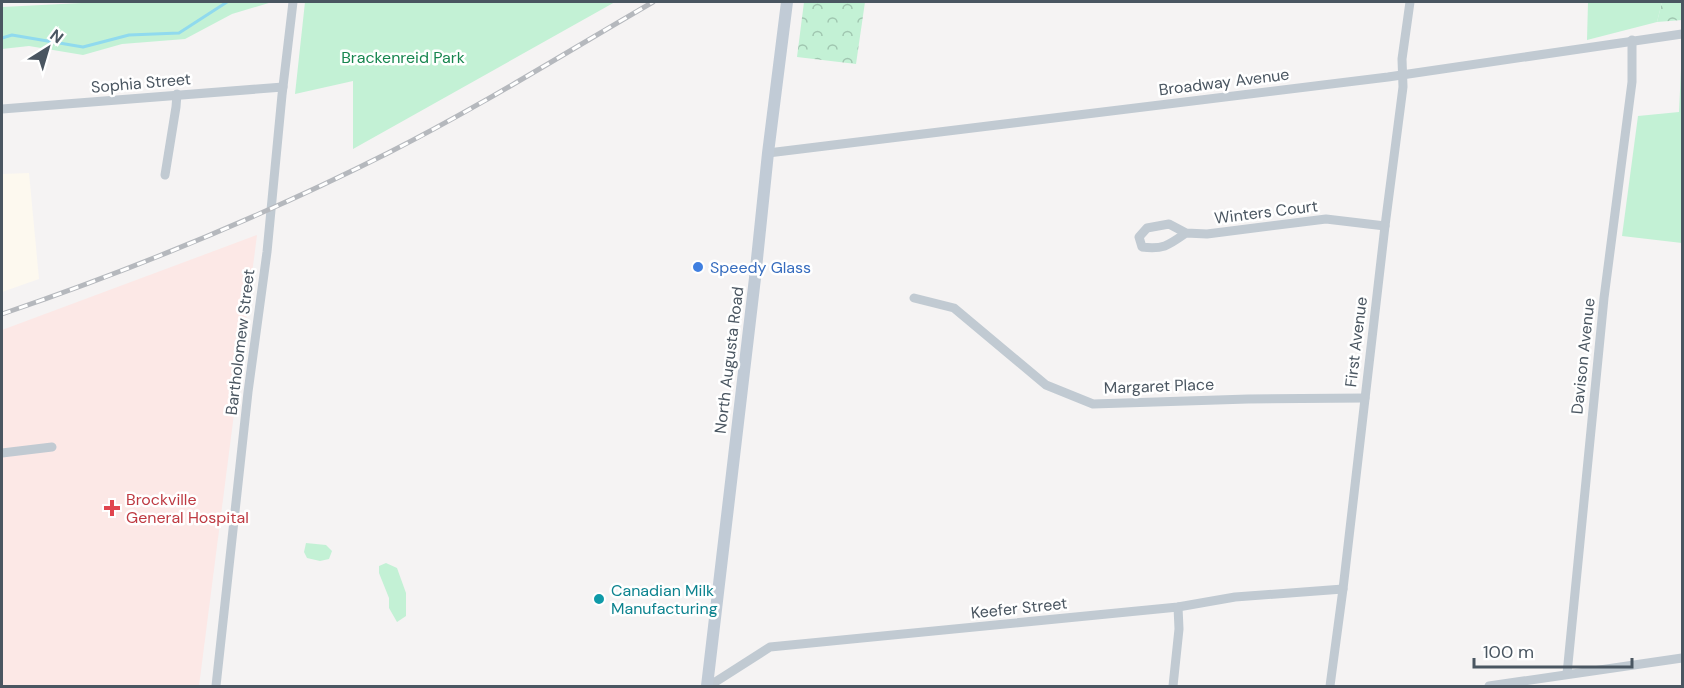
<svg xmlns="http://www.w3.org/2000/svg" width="1684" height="688" viewBox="0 0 1684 688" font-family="'DM Sans',sans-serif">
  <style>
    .commercial { fill: #fdf9ef }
    .medical { fill: #fce8e6 }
    .forest { fill: url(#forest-crowns) }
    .park { fill: #c3f1d5 }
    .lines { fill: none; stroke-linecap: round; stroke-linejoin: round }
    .stream { stroke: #90daee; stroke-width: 3 }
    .minor { stroke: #c1cad2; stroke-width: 9 }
    .secondary { stroke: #c1cbd6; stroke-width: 12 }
    .rail-casing { stroke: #b5b8bd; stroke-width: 5 }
    .rail { stroke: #fff; stroke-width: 3; stroke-dasharray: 9; stroke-linecap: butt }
    .shop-dot { fill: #3f7fe0; stroke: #fff; stroke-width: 2 }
    .health-dot { fill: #e0444e; stroke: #fff; stroke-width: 2 }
    .culture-dot { fill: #0f9aa8; stroke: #fff; stroke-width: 2 }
    .labels { text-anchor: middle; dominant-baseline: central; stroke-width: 5; stroke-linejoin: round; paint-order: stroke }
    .park-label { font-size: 16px; fill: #17864f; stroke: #fff }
    .street-label { font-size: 16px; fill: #4a5661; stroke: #fff }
    .shop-label { font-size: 16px; fill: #366cbe; stroke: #fff; text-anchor: start }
    .health-label { font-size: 16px; fill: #be3a42; stroke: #fff; text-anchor: start }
    .culture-label { font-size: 16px; fill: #0d838f; stroke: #fff; text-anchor: start }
  </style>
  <defs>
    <pattern id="forest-crowns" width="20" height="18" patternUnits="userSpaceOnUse" patternTransform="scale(1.5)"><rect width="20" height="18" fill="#c3f1d5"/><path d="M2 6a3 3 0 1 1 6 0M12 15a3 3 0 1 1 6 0" fill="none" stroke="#a0c6b0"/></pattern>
  </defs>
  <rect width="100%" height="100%" fill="#f5f3f3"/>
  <!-- commercial -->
  <path class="commercial" d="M29,173L39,279L2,292V174Z"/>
  <!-- medical -->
  <path class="medical" d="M257,235L199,686H2V330Z"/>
  <!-- forest -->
  <g class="forest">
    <path d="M804,2H865L856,64L797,57Z"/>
    <path d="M1662,2H1682V20L1657,22Z"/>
  </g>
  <!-- park -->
  <g class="park">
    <path d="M101,2H272L232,14L185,39L122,44L83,55L29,46L2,49V7Z"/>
    <path d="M305,2H615L353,149V81L295,94Z"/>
    <path d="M1588,2H1662L1657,22L1587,40Z"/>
    <path d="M1682,47V243L1622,236L1638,116L1679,112Z"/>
    <path d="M306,543L326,545L332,551L329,559L320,561L307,558L304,552Z"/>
    <path d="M386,563L397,568L406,593V616L397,622L389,608V598L379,573V566Z"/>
  </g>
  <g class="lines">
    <!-- stream -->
    <path class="stream" d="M2,38L12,35L83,47L129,35L179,33L227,2"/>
    <!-- minor -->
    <g class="minor">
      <path d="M2,109L283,87"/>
      <path d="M768,153L1388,77L1682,34"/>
      <path d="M165,175L176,107L177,94"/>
      <path d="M1186,233C1169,245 1163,250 1142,247L1139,237L1147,228L1169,224L1186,233L1207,234L1326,219L1385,226"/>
      <path d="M914,298L954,308L1046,385L1093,404L1248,399L1365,398"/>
      <path d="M2,453L52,447"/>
      <path d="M1567,674L1604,298L1632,82V40"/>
      <path d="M216,686L248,392L267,252L282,95L293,2"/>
      <path d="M709,686L770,647L1178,607L1235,597L1343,589"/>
      <path d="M1173,686L1179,629L1178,607"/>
      <path d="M1330,686L1343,589L1385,226L1403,87L1402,59L1410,2"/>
      <path d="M1489,686L1682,658"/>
    </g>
    <!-- secondary -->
    <path class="secondary" d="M707,686L755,278L768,153L787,2"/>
    <defs>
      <path id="rail" d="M2,314C134,269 263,216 388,153C479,107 565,53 653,2"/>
    </defs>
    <!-- rail casing -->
    <use href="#rail" class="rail-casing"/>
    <!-- rail -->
    <use href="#rail" class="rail"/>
  </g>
  <!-- markers -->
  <circle class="shop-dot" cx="698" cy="267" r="6"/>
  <path class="health-dot" d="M109 499h6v6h6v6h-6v6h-6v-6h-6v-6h6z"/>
  <circle class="culture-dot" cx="599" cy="599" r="6"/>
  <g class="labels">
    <!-- park labels -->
    <g class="park-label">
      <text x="403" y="57">Brackenreid Park</text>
    </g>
    <!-- street labels -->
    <g class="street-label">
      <text transform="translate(1224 82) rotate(-7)">Broadway Avenue</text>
      <text transform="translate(141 83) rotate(-5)">Sophia Street</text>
      <text transform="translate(1266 212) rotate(-7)">Winters Court</text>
      <text transform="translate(240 342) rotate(-83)">Bartholomew Street</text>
      <text transform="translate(1356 342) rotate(-83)">First Avenue</text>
      <text transform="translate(1583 356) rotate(-84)">Davison Avenue</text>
      <text transform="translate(729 360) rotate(-83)">North Augusta Road</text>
      <text transform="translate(1159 386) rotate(-2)">Margaret Place</text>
      <text transform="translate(1019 608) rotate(-6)">Keefer Street</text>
    </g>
    <!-- shop labels -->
    <g class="shop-label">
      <text x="710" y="267">Speedy Glass</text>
    </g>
    <!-- health labels -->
    <g class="health-label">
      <text x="126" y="499">Brockville<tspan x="126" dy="18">General Hospital</tspan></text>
    </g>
    <!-- culture labels -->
    <g class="culture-label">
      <text x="611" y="590">Canadian Milk<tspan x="611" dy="18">Manufacturing</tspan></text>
    </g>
  </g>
  <!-- border -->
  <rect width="1684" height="688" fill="none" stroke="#4a5661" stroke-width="6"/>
  <!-- north arrow -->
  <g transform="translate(48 48) rotate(37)" stroke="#ffffff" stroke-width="4.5" paint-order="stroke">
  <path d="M0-4.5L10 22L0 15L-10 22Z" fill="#4a5661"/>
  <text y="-9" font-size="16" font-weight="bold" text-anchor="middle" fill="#4a5661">N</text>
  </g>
  <!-- scale -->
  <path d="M1474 658v9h158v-9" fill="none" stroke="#4a5661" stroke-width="3"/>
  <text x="1483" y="658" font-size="18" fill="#4a5661" stroke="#ffffff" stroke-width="4.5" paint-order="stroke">100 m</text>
</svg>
